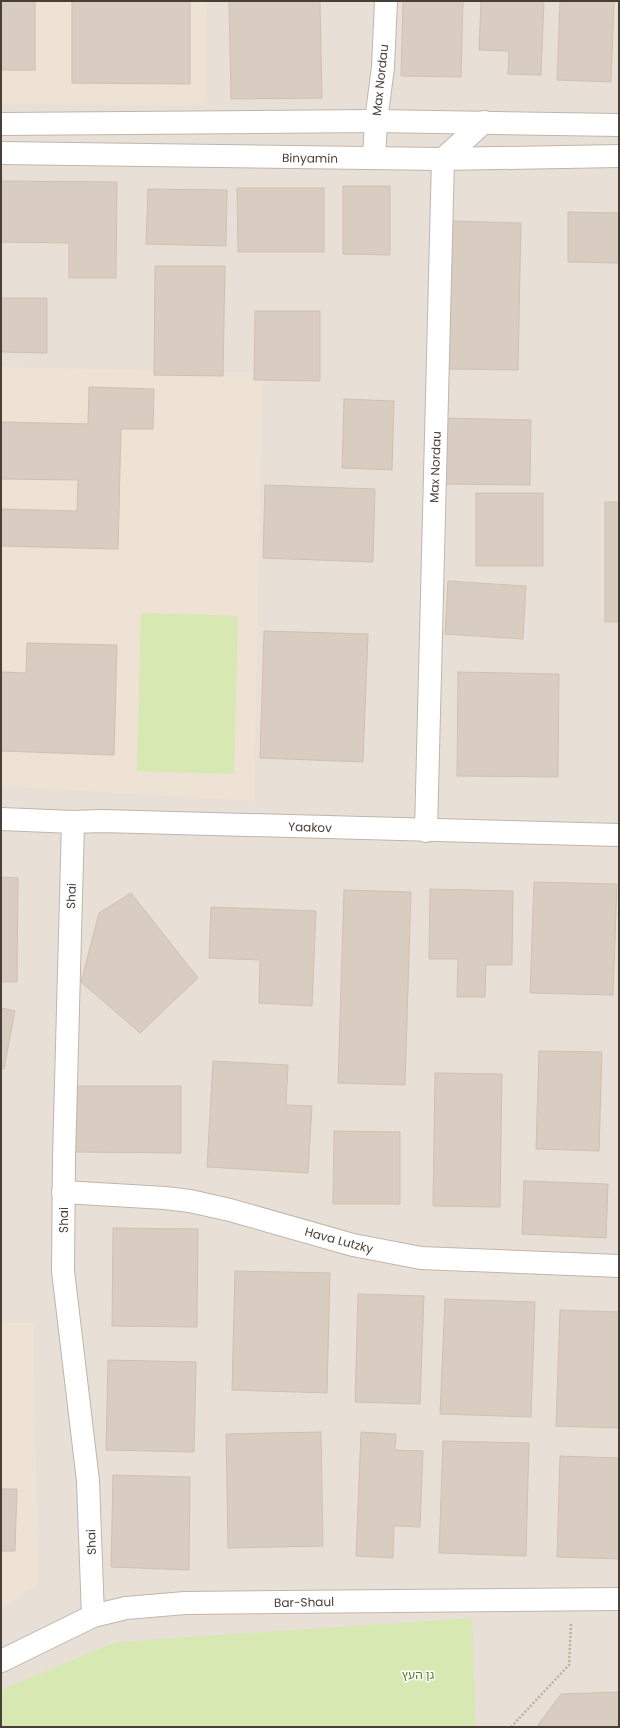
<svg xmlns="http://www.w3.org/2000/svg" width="620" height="1728" viewBox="0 0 620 1728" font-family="Poppins,'Noto Sans Hebrew',sans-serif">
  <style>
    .residential { fill: #e8e0d7 }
    .education { fill: #ede2d3 }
    .green { fill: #d8e8b2 }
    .building { fill: #d9ccc1; stroke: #d1c0b1 }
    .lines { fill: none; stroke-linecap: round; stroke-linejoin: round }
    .minor-casing { stroke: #c0b5ab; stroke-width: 24 }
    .path { stroke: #c1af9c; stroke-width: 2.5; stroke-dasharray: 2 2; stroke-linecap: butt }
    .minor { stroke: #fff; stroke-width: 22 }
    .labels { text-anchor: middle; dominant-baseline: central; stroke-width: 3; stroke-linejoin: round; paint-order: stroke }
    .street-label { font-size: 12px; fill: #483f37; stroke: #fff }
    .park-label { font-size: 12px; fill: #547a2a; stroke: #fff }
  </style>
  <rect width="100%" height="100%" fill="#f4efe9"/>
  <!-- residential -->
  <rect class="residential" x="1" y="1" width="618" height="1726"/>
  <!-- education -->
  <g class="education">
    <path d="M1,1H206L205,106L1,104Z"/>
    <path d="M1,367L262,373L254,801L1,786Z"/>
    <path d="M1,1323H33L38,1585L1,1608Z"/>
  </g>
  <!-- green -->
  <g class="green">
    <path d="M141,613L238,616L234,774L137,771Z"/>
    <path d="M472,1618L476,1727H1V1690L116,1642Z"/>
  </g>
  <!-- building -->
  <g class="building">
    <rect x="1" y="1" width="34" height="69"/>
    <path d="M72,1H190V84L72,83Z"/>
    <path d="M229,1H320L322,98L231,99Z"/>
    <path d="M403,1H463L461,77L401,76Z"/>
    <path d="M481,1H544L541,75L508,74L509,51L479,50Z"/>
    <path d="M560,1H614L611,82L557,80Z"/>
    <path d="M1,181L117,182L116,278H69V243L1,242Z"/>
    <path d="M343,186H390V255L343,254Z"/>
    <path d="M237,188H324V252H238Z"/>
    <path d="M148,189L227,190L226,246L146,244Z"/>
    <path d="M568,212L619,213V263L568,262Z"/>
    <path d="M451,221L521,223L518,370L449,369Z"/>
    <path d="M155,266H225L223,376L154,375Z"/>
    <path d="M1,298H47V353L1,352Z"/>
    <path d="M255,311H320V381L254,380Z"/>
    <path d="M89,387L154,389L153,429H121L118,549L1,546V509L77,511L78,480L1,479V422L88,424Z"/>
    <path d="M344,399L394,401L392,470L342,468Z"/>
    <path d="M444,418L531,420L530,485L443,484Z"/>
    <path d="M265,485L375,489L373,562L263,558Z"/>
    <rect x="476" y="493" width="67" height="73"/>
    <rect x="605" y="502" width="14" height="120"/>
    <path d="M448,581L526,586L523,639L445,634Z"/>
    <path d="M264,631L368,634L363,762L260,758Z"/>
    <path d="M27,643L117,645L114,755L1,751V672L26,673Z"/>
    <path d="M458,672L559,674L558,777L457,776Z"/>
    <path d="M1,877L18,878L17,982H1Z"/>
    <path d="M534,882L617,884L613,995L530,993Z"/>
    <path d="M430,889L513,891L512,965H486L485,997H457L458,959H429Z"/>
    <path d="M344,890L411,892L405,1085L338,1083Z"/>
    <path d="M131,893L198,978L140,1033L81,982L99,913Z"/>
    <path d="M211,907L316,911L312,1006L259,1003L260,960L209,958Z"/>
    <path d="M1,1008L15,1011L4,1069L1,1068Z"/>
    <path d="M539,1051L602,1052L599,1151L536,1149Z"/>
    <path d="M213,1061L288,1065L286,1105L312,1106L308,1173L207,1167Z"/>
    <path d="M435,1073L502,1074L500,1207L433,1206Z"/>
    <path d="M74,1086H181V1153L74,1152Z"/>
    <path d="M334,1131L400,1132V1204H333Z"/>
    <path d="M524,1181L608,1184L606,1238L522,1234Z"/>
    <path d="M113,1228L198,1229L197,1327L112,1326Z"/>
    <path d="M235,1271L330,1273L327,1393L232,1390Z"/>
    <path d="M358,1294L424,1296L420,1404L355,1402Z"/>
    <path d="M445,1299L535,1302L531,1417L440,1414Z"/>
    <path d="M560,1310L619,1312V1428L556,1426Z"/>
    <path d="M108,1360L196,1362L194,1452L106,1450Z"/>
    <path d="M321,1432L323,1546L228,1548L226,1434Z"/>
    <path d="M361,1432L396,1434L395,1450L423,1451L420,1527L394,1526L393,1558L356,1556Z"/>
    <path d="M443,1441L529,1443L526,1556L439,1553Z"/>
    <path d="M560,1456L619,1458V1559L557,1557Z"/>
    <path d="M113,1475L190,1477L189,1570L111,1567Z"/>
    <path d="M1,1489H17L15,1551H1Z"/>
    <path d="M619,1692L618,1727H539L538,1725L561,1694Z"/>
  </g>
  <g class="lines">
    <defs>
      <g id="minor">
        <path d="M1,124L376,121L619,125"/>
        <path d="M1,153L443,159L619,156"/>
        <path d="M374,158L376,121L383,67L386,1"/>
        <path d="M443,159L484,122"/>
        <path d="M1,819L73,822L102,821L619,835"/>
        <path d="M73,822L64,1158L63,1271L88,1481L93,1616"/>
        <path d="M426,831L443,159"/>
        <path d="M63,1192L165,1198L190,1201L230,1210L353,1245L421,1258L619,1266"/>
        <path d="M1,1661L93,1616L126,1608L185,1603L619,1599"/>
      </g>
    </defs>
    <!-- minor casing -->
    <use href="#minor" class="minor-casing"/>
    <!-- path -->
    <path class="path" d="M511,1727L569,1665L571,1624"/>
    <!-- minor -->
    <use href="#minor" class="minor"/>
  </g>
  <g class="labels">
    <!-- street labels -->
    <g class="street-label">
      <text transform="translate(380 80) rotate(-84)">Max Nordau</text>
      <text transform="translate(310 158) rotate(1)">Binyamin</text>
      <text transform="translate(435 467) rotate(-88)">Max Nordau</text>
      <text transform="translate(310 827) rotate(2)">Yaakov</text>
      <text transform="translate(71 896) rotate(-88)">Shai</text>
      <text transform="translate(63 1220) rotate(-90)">Shai</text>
      <text transform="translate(339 1240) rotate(15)">Hava Lutzky</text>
      <text transform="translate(91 1542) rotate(-92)">Shai</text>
      <text transform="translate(304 1602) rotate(-1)">Bar-Shaul</text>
    </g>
    <!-- park labels -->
    <g class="park-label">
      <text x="418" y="1674">גן העץ</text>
    </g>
  </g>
  <!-- border -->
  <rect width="620" height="1728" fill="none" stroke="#483f37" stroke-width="4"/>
</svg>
